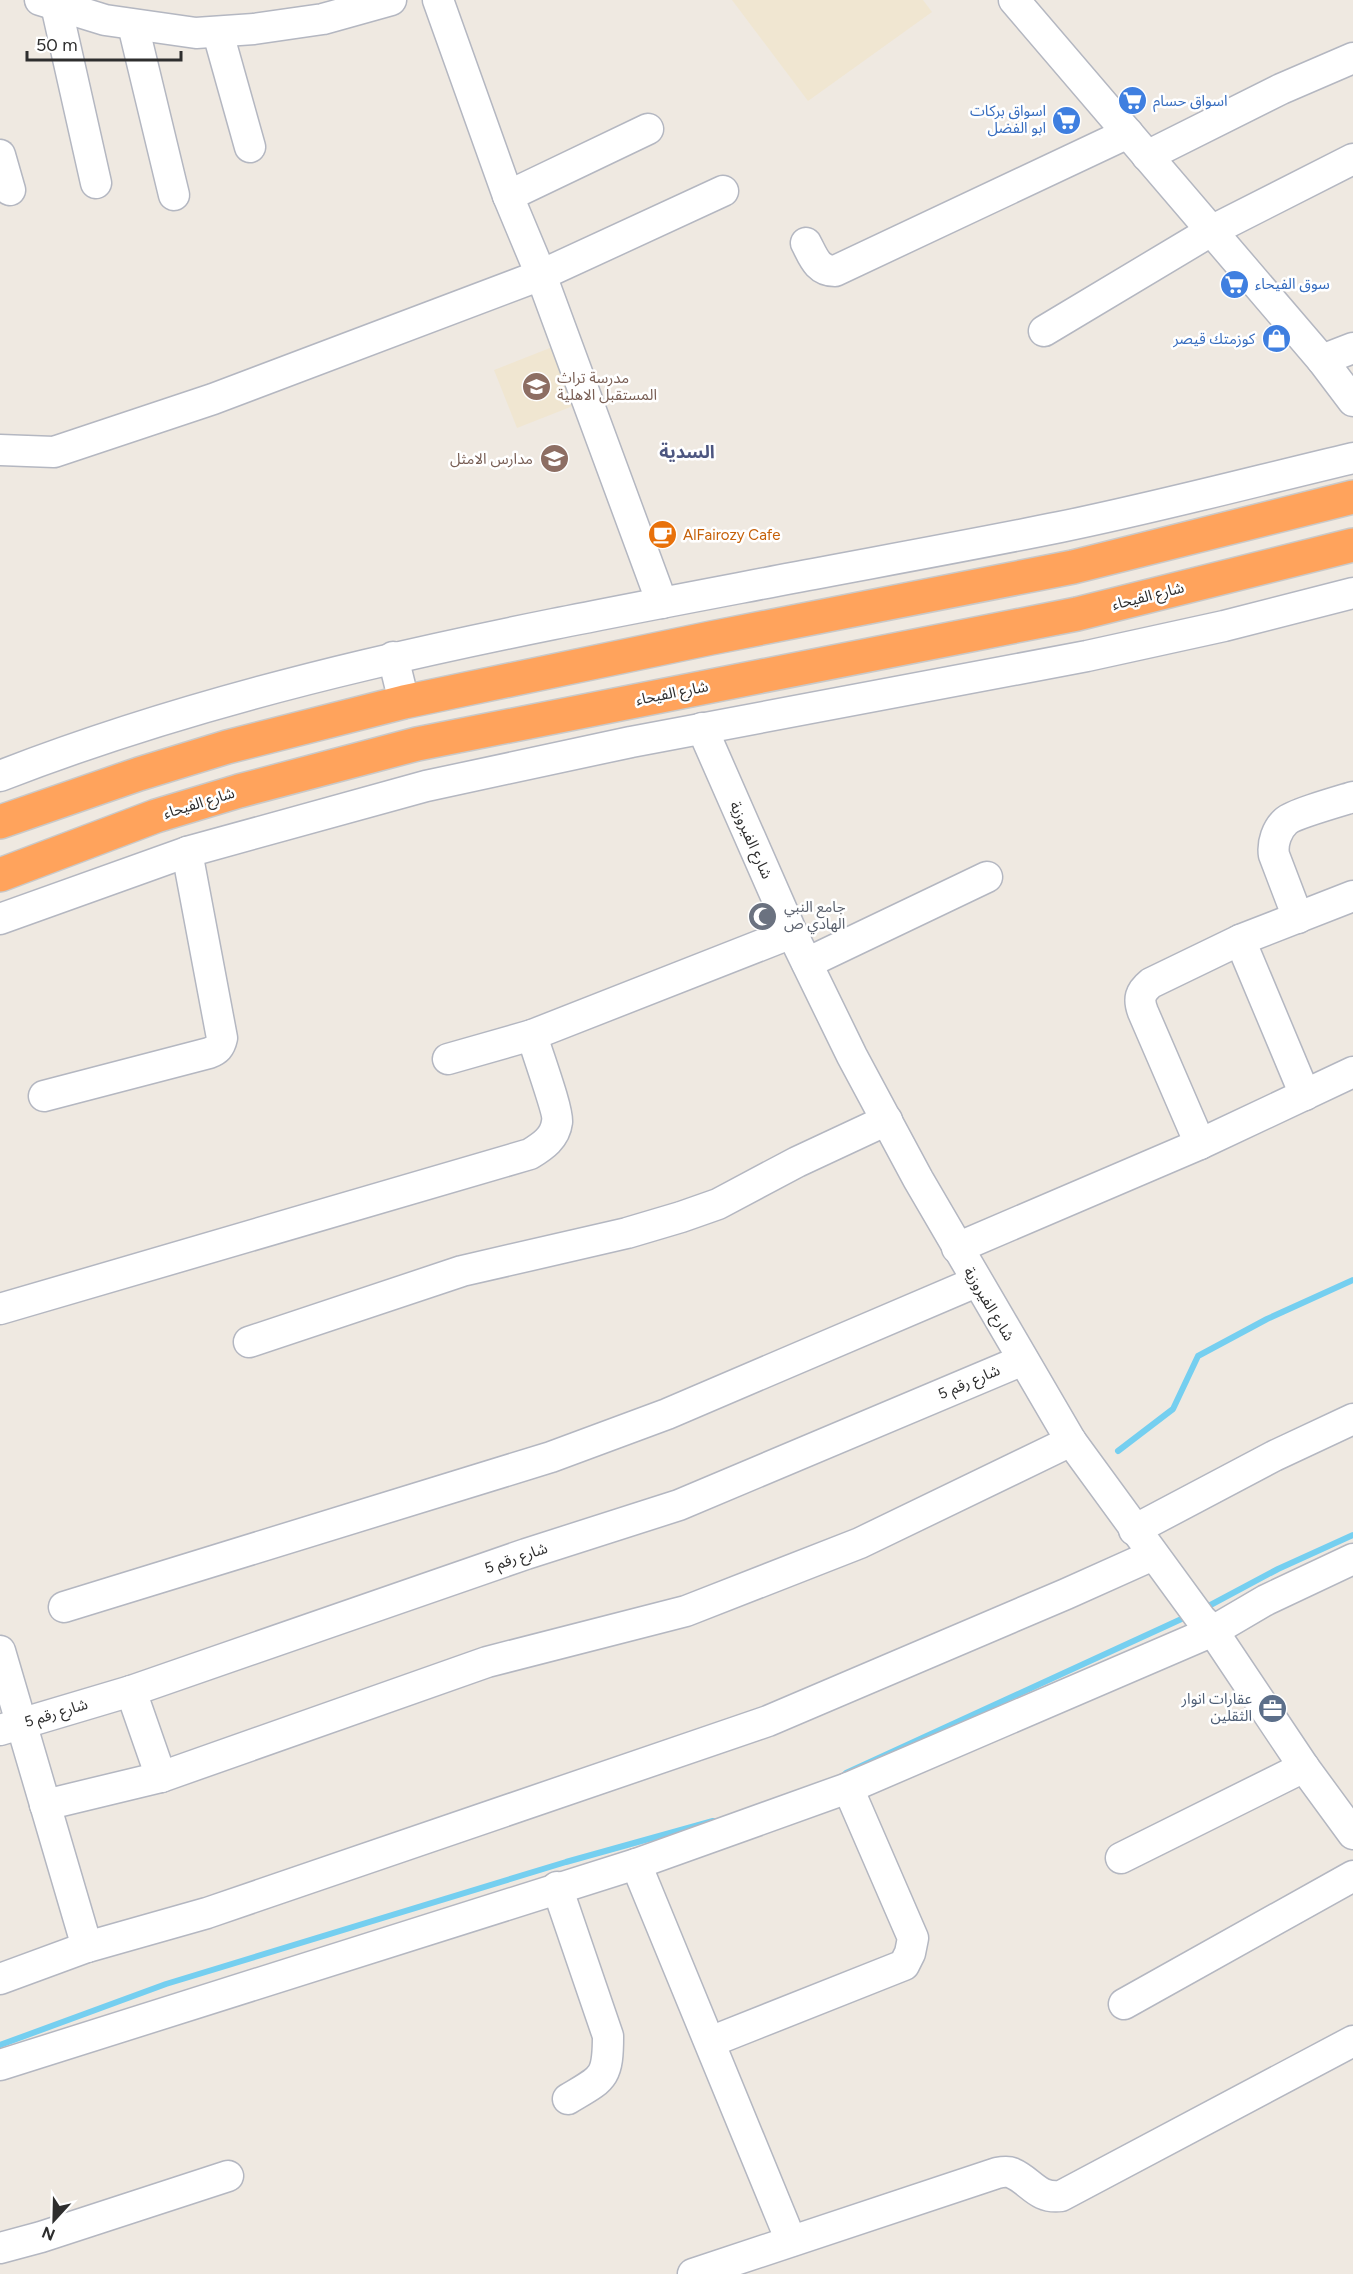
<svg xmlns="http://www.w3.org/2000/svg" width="1353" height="2274" viewBox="0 0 1353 2274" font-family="Figtree,'Noto Sans Arabic',sans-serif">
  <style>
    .education { fill: #f0e6d1 }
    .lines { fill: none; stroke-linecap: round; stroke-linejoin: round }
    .stream { stroke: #75cff0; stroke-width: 6 }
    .minor-casing { stroke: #b4b7c1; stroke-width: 33 }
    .highway-casing { stroke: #c9c9c9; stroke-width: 36 }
    .minor { stroke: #fff; stroke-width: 30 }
    .highway { stroke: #ffa35c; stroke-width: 33 }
    .labels { text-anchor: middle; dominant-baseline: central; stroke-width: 5; stroke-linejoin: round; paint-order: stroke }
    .shop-label { font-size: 15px; fill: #366cbe; stroke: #fff; text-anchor: start }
    .education-label { font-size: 15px; fill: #785e54; stroke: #fff; text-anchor: start }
    .food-label { font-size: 15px; fill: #c56008; stroke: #fff; text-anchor: start }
    .street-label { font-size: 15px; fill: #2e2e2e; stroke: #fff }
    .worship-label { font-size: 15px; fill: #5b616d; stroke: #fff; text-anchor: start }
    .service-label { font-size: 15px; fill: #4e5e75; stroke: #fff; text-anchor: end }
    .quarter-label { font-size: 18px; font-weight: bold; fill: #4d5680; stroke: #fff }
  </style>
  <rect width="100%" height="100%" fill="#efe9e1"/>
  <!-- education -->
  <g class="education">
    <path d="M732,0H923L932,12L808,101Z"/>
    <path d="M555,346L578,404L517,428L494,370Z"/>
  </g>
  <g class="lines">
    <!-- stream -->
    <g class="stream">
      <path d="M1118,1451L1173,1409L1198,1356L1267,1319L1353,1280"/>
      <path d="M1203,1609L1278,1569L1353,1535"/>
      <path d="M846,1773L1188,1616"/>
      <path d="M0,2045L166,1984L566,1862L713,1821"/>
    </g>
    <defs>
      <g id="minor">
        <path d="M40,0L105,20L196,33L254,29L323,19L391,0"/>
        <path d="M438,0L508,196L541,275L662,603"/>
        <path d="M1014,0L1322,360L1353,401"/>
        <path d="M56,5L96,183"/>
        <path d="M133,25L174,195"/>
        <path d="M218,33L250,147"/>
        <path d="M0,155L10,190"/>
        <path d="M1147,156L1281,89L1353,58"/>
        <path d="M508,196L648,129"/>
        <path d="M806,243C813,256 817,271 835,271L1128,133"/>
        <path d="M1044,331L1211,231L1353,159"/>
        <path d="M1322,360L1353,348"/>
        <path d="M0,450L54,452L213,399L541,275L723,191"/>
        <path d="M393,657L404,702"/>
        <path d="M702,728L792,933L852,1056L918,1179L1071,1441L1201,1619L1213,1631L1304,1767L1353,1834"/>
        <path d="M0,776C254,677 525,629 792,578C882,561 971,545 1060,527C1158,507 1256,481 1353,458"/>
        <path d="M1298,918L1274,855C1272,843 1277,829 1286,821C1294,814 1340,801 1353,797"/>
        <path d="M0,919L187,852L426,786L631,742L1087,656L1224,626L1353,593"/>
        <path d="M1240,940L1305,1095"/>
        <path d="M807,963L987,877"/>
        <path d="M448,1059L532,1035L792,933"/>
        <path d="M44,1096L209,1053C217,1050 220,1047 222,1038L187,852"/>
        <path d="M1200,1144L1143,1012C1138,999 1140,992 1151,983L1240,940L1353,896"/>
        <path d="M957,1248L1200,1144L1353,1072"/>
        <path d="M0,1309L530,1154C543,1146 555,1138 557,1122C559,1112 536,1050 532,1035"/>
        <path d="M249,1342L462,1271L627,1233L681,1217L718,1204L797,1162L887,1120"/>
        <path d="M1134,1530L1274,1456L1353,1419"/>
        <path d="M64,1607L551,1457L667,1414L976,1282"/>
        <path d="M0,1651L87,1947"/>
        <path d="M131,1691L161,1777"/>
        <path d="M0,1730L131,1691L526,1554L679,1505L1023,1360"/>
        <path d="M45,1805L161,1777L487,1662L686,1611L860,1543L1071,1441"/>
        <path d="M1121,1858L1304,1767"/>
        <path d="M636,1864L791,2241"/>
        <path d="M557,1887L608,2036C608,2079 603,2078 568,2099"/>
        <path d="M0,1979L87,1947L207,1913L768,1721L1066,1594L1153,1555"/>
        <path d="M1124,2004L1353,1876"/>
        <path d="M710,2042L904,1965L910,1953L913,1938L848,1788"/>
        <path d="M0,2065L636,1864L848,1788L1213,1631L1266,1600L1353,1559"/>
        <path d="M0,2248L41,2237L228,2176"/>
        <path d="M693,2274L997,2173C1002,2172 1008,2171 1012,2173C1031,2181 1037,2199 1061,2196L1353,2041"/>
      </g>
      <g id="highway">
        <path d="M0,822L139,774L227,747L404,702L711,638L1073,567L1353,497"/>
        <path d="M0,875L156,816L239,791L417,744L1077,614L1353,545"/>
      </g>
    </defs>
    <!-- minor casing -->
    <use href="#minor" class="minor-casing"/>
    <!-- highway casing -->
    <use href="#highway" class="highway-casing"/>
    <!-- minor -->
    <use href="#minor" class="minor"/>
    <!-- highway -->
    <use href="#highway" class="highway"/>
  </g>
  <!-- icons -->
  <defs>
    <symbol id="supermarket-disc" viewBox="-11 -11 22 22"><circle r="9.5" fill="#3f7fe0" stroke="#fff"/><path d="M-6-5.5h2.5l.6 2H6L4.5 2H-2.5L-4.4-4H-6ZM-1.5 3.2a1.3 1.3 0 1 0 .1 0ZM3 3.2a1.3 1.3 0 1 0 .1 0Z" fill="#fff"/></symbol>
    <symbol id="shop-disc" viewBox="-11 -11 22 22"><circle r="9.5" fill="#3f7fe0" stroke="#fff"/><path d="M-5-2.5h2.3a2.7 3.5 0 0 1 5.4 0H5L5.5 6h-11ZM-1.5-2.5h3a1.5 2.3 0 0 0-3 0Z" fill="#fff"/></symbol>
    <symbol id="school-disc" viewBox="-11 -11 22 22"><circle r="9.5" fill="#8d6e63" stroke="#fff"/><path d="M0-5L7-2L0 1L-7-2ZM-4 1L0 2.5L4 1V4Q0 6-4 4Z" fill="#fff"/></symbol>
    <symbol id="cafe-disc" viewBox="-11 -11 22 22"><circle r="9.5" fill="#e8710a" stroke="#fff"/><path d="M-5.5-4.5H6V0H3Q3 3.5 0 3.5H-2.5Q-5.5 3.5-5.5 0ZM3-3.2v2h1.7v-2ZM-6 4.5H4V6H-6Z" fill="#fff"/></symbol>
    <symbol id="mosque-disc" viewBox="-11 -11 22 22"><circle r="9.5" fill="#6b7280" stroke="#fff"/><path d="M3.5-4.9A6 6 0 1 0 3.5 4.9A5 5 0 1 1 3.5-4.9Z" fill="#fff"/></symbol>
    <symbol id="office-disc" viewBox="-11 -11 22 22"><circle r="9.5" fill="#5c6f8a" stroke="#fff"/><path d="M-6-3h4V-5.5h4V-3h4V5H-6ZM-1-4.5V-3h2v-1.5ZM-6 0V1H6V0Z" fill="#fff"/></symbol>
  </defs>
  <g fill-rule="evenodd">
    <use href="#supermarket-disc" x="1116" y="84" width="33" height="33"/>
    <use href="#supermarket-disc" x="1050" y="104" width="33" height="33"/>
    <use href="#supermarket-disc" x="1218" y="268" width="33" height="33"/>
    <use href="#shop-disc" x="1260" y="322" width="33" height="33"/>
    <use href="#school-disc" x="520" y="370" width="33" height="33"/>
    <use href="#school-disc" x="538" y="442" width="33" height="33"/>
    <use href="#cafe-disc" x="646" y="518" width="33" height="33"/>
    <use href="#mosque-disc" x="746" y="900" width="33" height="33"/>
    <use href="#office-disc" x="1256" y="1692" width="33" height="33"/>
  </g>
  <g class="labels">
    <!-- shop labels -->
    <g class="shop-label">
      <text x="1153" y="101">اسواق حسام</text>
      <text x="1046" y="111" text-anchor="end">اسواق بركات<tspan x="1046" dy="17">ابو الفضل</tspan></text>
      <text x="1255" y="284">سوق الفيحاء</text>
      <text x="1255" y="339" text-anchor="end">كوزمتك قيصر</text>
    </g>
    <!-- education labels -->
    <g class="education-label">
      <text x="557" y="378">مدرسة تراث<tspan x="557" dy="17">المستقبل الاهلية</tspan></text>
      <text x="533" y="459" text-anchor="end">مدارس الامثل</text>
    </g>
    <!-- food labels -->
    <g class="food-label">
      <text x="683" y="535">AlFairozy Cafe</text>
    </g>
    <!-- street labels -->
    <g class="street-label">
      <text transform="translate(1148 596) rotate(-14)">شارع الفيحاء</text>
      <text transform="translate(672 693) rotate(-11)">شارع الفيحاء</text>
      <text transform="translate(199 803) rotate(-17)">شارع الفيحاء</text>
      <text transform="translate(751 840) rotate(66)">شارع الفيروزية</text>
      <text transform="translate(989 1304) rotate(59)">شارع الفيروزية</text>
      <text transform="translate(969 1382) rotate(-23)">شارع رقم 5</text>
      <text transform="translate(516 1558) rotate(-19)">شارع رقم 5</text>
      <text transform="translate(56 1713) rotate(-17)">شارع رقم 5</text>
    </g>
    <!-- worship labels -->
    <g class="worship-label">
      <text x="784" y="907">جامع النبي<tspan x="784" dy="17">الهادي ص</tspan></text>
    </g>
    <!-- service labels -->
    <g class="service-label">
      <text x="1252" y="1699">عقارات انوار<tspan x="1252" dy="17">الثقلين</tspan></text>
    </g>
    <!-- quarter labels -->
    <g class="quarter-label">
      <text x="687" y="452">السدية</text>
    </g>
  </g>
  <!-- north arrow -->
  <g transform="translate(54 2220) rotate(202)" stroke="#ffffff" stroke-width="4.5" paint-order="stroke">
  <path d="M0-4.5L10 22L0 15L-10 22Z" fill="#2e2e2e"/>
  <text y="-9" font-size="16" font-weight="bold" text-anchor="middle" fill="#2e2e2e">N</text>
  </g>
  <!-- scale -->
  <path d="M27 51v9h154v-9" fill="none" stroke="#2e2e2e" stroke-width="3"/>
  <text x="36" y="51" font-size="18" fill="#2e2e2e" stroke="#ffffff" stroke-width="4.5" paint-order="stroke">50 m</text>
</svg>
